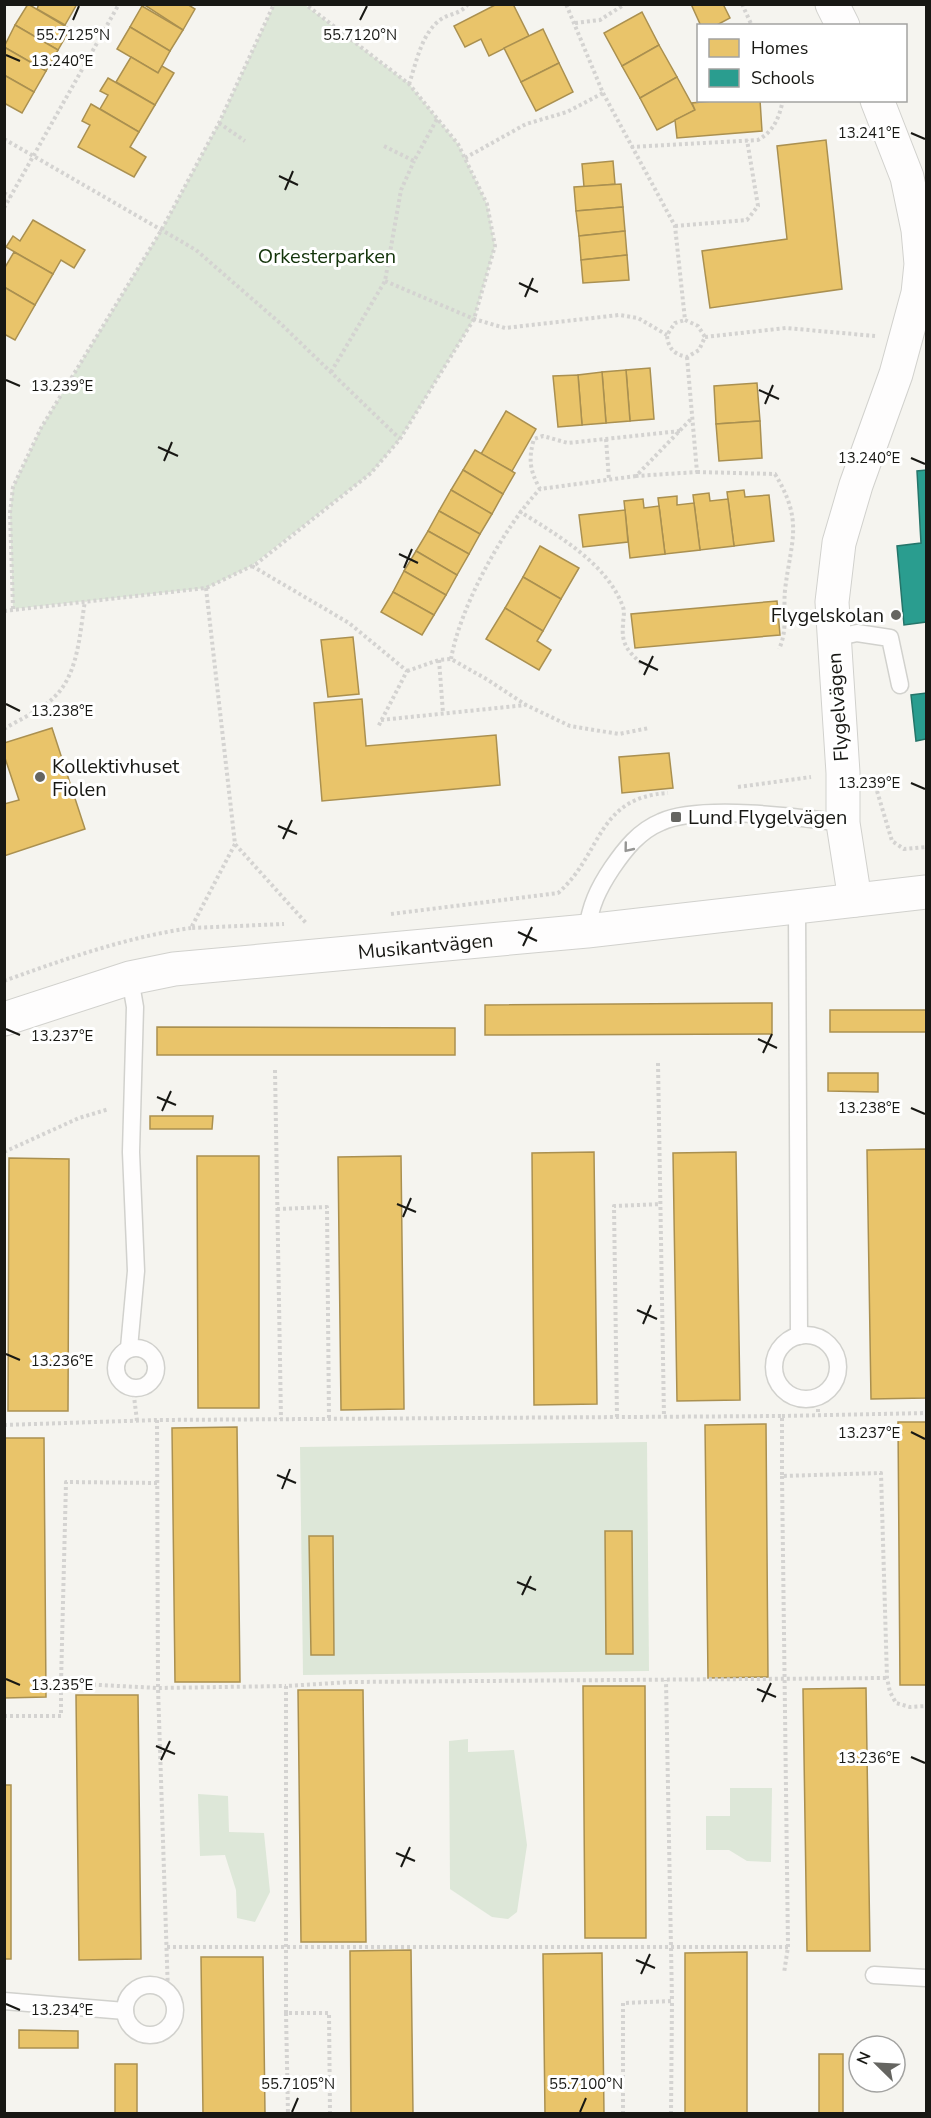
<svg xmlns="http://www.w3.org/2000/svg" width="931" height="2118" viewBox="0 0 931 2118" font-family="'Nunito Sans',sans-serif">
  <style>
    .green { fill: #dde7d8 }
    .homes { fill: #e9c46a; stroke: #aa9050; stroke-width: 1.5 }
    .schools { fill: #2a9d8f; stroke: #25756a; stroke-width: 1.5 }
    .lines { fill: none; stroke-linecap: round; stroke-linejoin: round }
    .service-casing { stroke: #d1d1cd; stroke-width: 19 }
    .minor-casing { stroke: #d1d1cd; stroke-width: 35 }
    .path { stroke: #d4d3d1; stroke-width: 4; stroke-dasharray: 3 3; stroke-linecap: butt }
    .service { stroke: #fefdfd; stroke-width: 16 }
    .minor { stroke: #fefdfd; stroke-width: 33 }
    .oneway { stroke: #969694 }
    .ticks { fill: none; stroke: #181814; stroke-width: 2 }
    .poi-dot { fill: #656561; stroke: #fff; stroke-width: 2 }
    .labels { text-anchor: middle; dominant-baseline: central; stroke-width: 6; stroke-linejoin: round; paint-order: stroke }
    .park-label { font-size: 20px; fill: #123309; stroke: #fff }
    .poi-label { font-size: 20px; fill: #181814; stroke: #fff; text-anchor: start }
    .street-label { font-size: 20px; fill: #181814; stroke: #fff }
    .ticks-label { font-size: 15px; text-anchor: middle; fill: #181814; stroke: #fff; stroke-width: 6; stroke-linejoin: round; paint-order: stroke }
  </style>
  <rect width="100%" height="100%" fill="#f5f4ef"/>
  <!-- green -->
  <g class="green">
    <path d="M274,5H305L409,84L458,144L487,204L495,246L474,319L400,439L371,473L251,566L206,588L13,609L10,513L13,487L41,428L162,229L219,123Z"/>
    <path d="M647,1442L649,1671L303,1675L300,1447Z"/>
    <path d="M468,1739V1752L514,1750L527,1845L517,1912L508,1919L492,1917L450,1889L449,1741Z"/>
    <path d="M730,1788H772L771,1862L747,1861L729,1850H706V1816H730Z"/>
    <path d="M198,1794L228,1796L229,1832L264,1833L270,1892L255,1922L237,1918L236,1890L225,1855L200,1856Z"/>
  </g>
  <!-- homes -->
  <g class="homes">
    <path d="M28,4L70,29L58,50L15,25Z"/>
    <path d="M39,4H77L65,25L37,9Z"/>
    <path d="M143,4H187L195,9L183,30Z"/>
    <path d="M497,4H513L529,36L489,56L481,39L465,47L454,26Z"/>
    <path d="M691,4H723L730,18L715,26H701Z"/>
    <path d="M142,6L183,30L170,51L130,27Z"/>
    <path d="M642,12L659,45L622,66L604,33Z"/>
    <path d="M15,25L58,50L46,71L4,47Z"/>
    <path d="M130,27L170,51L158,73L117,49Z"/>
    <path d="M543,29L559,63L521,82L504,48Z"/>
    <path d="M659,45L677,77L640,98L622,66Z"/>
    <path d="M4,47L46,71L34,92L4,75Z"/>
    <path d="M131,57L158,73L162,66L174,73L155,105L116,82Z"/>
    <path d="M559,63L573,92L536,111L521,82Z"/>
    <path d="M4,75L34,92L22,113L4,103Z"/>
    <path d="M677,77L695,110L657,130L640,98Z"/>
    <path d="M108,78L155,105L139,132L100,109L108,95L100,91Z"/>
    <path d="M722,100H760L762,131L677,138L675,120L695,110L692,103Z"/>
    <path d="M91,104L139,132L130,147L146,157L134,177L78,147L90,125L82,121Z"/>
    <path d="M826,140L842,289L710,308L702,251L787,239L777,146Z"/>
    <path d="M613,161L615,184L584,187L582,164Z"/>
    <path d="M621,184L623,207L576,211L574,187Z"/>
    <path d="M623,207L625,231L579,236L576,211Z"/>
    <path d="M33,220L85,250L74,268L61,260L53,274L6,247L13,236L20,241Z"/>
    <path d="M625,231L627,255L581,260L579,236Z"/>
    <path d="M14,252L53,274L35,305L4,287V269Z"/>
    <path d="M627,255L629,280L583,283L581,260Z"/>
    <path d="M4,287L35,305L15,340L4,334Z"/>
    <path d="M650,368L654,419L630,421L626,370Z"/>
    <path d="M626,370L630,421L606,423L602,372Z"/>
    <path d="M602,372L606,423L582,425L578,375Z"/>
    <path d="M578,375L582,425L558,427L553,376Z"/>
    <path d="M757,383L760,421L716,424L714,386Z"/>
    <path d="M506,411L536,429L512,471L481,454Z"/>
    <path d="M760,421L762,458L719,461L716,424Z"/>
    <path d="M475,450L515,473L503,494L463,470Z"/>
    <path d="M463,470L503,494L492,514L451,490Z"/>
    <path d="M451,490L492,514L480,534L439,511Z"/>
    <path d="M744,490L745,497L769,495L774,541L734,546L727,492Z"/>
    <path d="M709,493L710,501L728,499L734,546L700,550L693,495Z"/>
    <path d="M677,496V505L694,503L700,550L665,554L658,498Z"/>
    <path d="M643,499L644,508L659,506L665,554L630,558L624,501Z"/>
    <path d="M625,510L628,542L583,547L579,515Z"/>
    <path d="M439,511L480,534L469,554L428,531Z"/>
    <path d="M428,531L469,554L457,575L416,551Z"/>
    <path d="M540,546L579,568L561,599L523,577Z"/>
    <path d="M416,551L457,575L446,595L404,571Z"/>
    <path d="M404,571L446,595L434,615L393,592Z"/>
    <path d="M523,577L561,599L543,631L505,608Z"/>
    <path d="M393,592L434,615L422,635L381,612Z"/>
    <path d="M777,601L780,635L635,648L631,614Z"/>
    <path d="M505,608L543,631L537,641L551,650L539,670L486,639Z"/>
    <path d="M353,637L359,694L328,697L321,640Z"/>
    <path d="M362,699L366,746L496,735L500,785L322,801L314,703Z"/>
    <path d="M52,728L85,829L4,856V804L19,800L4,755V743Z"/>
    <path d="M669,753L673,788L622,793L619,757Z"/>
    <path d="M772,1003V1034L485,1035V1005Z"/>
    <rect x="830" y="1010" width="96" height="22"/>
    <path d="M157,1027L455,1028V1055H157Z"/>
    <path d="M828,1073H878V1092L828,1091Z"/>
    <path d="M150,1116H213L212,1129H150Z"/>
    <path d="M926,1149V1398L871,1399L867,1150Z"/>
    <path d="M594,1152L597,1404L534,1405L532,1153Z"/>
    <path d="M736,1152L740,1400L677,1401L673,1153Z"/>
    <path d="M197,1156H259V1408H198Z"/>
    <path d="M401,1156L404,1409L341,1410L338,1157Z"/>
    <path d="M9,1158L69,1159L68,1411H8Z"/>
    <path d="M898,1422H926V1685H900Z"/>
    <path d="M766,1424L768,1677L708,1678L705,1425Z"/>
    <path d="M237,1427L240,1682H175L172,1428Z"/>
    <path d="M4,1438H44L46,1697L4,1698Z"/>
    <path d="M605,1531H632L633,1654H606Z"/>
    <path d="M309,1536H333L334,1655H311Z"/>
    <path d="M583,1686H645L646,1938H585Z"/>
    <path d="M866,1688L870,1951H807L803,1689Z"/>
    <path d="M298,1690H363L366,1942H301Z"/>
    <path d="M76,1695H138L141,1959L79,1960Z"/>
    <rect x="4" y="1785" width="7" height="174"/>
    <path d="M411,1950L413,2114H351L350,1951Z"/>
    <path d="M747,1952V2114H685V1953Z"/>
    <path d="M602,1953L604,2114H545L543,1954Z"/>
    <path d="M201,1957H263L265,2114H203Z"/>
    <path d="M19,2030L78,2031V2048H19Z"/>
    <rect x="819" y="2054" width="24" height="60"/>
    <rect x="115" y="2064" width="22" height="50"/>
  </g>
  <!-- schools -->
  <g class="schools">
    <path d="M926,470V622L904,625L897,546L921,543L917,471Z"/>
    <path d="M926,693V739L916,741L911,695Z"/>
  </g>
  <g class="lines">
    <defs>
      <g id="service">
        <path d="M834,638L857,633L890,638L900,685"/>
        <path d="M797,907L799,1336"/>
        <path d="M587,931C590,906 598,889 612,868C625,849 639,831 661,822C700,804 799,817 843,823"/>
        <circle cx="806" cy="1367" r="32"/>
        <circle cx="136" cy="1368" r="20"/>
        <path d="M129,1348L136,1271L131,1152L135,1007L130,978"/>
        <path d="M874,1975L926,1978"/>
        <circle cx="150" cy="2010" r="25"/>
        <path d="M4,2001L125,2011"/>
      </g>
      <g id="minor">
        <path d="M832,4L843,26"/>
        <path d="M855,900L843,823V773L832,602L839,543L856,485L896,374L918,293L921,264L918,230L907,177L877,100"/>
        <path id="s1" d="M4,1019L130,978L174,969L587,931L926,892"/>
      </g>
    </defs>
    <!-- service casing -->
    <use href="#service" class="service-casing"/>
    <!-- minor casing -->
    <use href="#minor" class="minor-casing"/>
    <!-- path -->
    <g class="path">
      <path d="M742,4L752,26"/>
      <path d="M575,23L600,20L625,4"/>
      <path d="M409,84C416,64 421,34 440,20C449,13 460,15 468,4"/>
      <path d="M603,93L675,226L685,320"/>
      <path d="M219,123L245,141"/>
      <path d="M4,139L196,250L281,324L400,439"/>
      <path d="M384,146L414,161L437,119"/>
      <path d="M631,147L758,140C774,131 779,118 783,100"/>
      <path d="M465,158L526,124L567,112L603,93L566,4"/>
      <path d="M4,193L11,197"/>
      <path d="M4,208L119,4"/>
      <path d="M675,226L747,220L758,206L747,140"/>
      <path d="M385,281L474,319L505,328L619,315L638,318L667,335"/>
      <path d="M685,320L698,326L705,337L699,350L687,357C674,354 668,349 667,335L675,323Z"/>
      <path d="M705,337L786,328L875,336"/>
      <path d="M687,357L697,472L636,476L692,418"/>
      <path d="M331,372L385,281L401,190L414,161"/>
      <path d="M606,439L609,480"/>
      <path d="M697,472L775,474C804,522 791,540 785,590C783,611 788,630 779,649"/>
      <path d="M636,476L540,489C530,471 528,459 534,439L543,436L568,443L680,431"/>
      <path d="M519,511C557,535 607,563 623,607C625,613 623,619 623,625C621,645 629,652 642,664"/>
      <path d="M252,566L349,623L407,671L378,727"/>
      <path d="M206,588L235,844L306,923H304"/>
      <path d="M13,609L10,513L13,487L41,428L162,229L219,123L274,4"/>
      <path d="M4,611L206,588L256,564L371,473L400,439L474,319L495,246L487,204L458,144L409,84L305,4"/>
      <path d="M451,659C460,607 503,528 540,489"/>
      <path d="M439,660L443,713"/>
      <path d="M407,671L439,660L451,659L488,680L526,705L570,726L619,734L649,728"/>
      <path d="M381,720L526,705"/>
      <path d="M4,729C22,718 46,708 59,692C79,668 80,630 85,601"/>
      <path d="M738,787L811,777"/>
      <path d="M877,791L892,841L904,849L926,847"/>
      <path d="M235,844L191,928L284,924"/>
      <path d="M391,914L558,893C602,855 596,797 668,793"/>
      <path d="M4,981C65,959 127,937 191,928"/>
      <path d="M658,1063L664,1417"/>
      <path d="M275,1070L281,1419"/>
      <path d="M4,1152L79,1118L109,1109"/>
      <path d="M277,1209L327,1207L329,1419"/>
      <path d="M133,1388L137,1421"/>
      <path d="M818,1397V1414"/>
      <path d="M782,1416L926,1413"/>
      <path d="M617,1417L614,1206L661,1204"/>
      <path d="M157,1420L158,1688L168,1993"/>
      <path d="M4,1425L157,1420L782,1416V1476L881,1473L887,1678L890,1692L896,1703L910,1707L926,1706"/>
      <path d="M782,1476L788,1947L784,1973"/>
      <path d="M157,1483L66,1482L61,1683L158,1688L286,1686"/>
      <path d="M4,1716H61V1683"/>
      <path d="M167,1947H788"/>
      <path d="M286,2013L288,2114"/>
      <path d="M330,2114L329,2013H286V1686L351,1682L887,1678"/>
      <path d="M623,2114V2003L672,2001L666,1680"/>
      <path d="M671,2114L672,2001"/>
    </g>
    <!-- service -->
    <use href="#service" class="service"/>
    <!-- minor -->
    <use href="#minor" class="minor"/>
  </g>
  <!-- one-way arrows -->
  <defs><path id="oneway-chevron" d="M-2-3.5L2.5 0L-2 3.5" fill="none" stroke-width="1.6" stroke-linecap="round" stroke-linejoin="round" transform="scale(1.5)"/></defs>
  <use class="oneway" href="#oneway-chevron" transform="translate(628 848) rotate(129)"/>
  <!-- ticks -->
  <path class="ticks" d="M73,20L79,6M360,20L367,6M6,55L20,61M911,133L925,139M279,176L298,185M285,190L293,171M519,283L538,292M525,297L533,278M6,380L20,386M759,390L779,399M765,404L773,385M158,447L178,456M911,458L925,464M164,461L172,442M399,554L418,563M404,568L412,549M639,661L658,670M644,675L653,656M6,704L20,711M911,783L925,789M278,826L297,834M283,839L292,820M518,932L537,941M523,946L532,927M6,1029L20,1035M758,1039L777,1048M763,1053L772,1034M157,1097L176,1105M911,1108L925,1114M162,1111L171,1091M397,1204L416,1212M403,1217L411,1198M637,1310L657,1319M643,1324L651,1305M6,1354L20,1360M911,1432L925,1439M277,1475L296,1483M282,1489L290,1469M517,1582L536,1590M522,1595L531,1576M6,1679L20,1685M757,1689L776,1697M762,1702L771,1683M156,1746L175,1754M911,1757L925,1763M161,1760L170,1741M396,1853L415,1861M401,1867L410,1847M636,1960L655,1968M641,1974L650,1954M6,2004L20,2010M292,2112L298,2098M580,2112L586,2098"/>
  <!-- markers -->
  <g class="poi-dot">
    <circle cx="896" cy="615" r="6"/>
    <circle cx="40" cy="777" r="6"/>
    <rect x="670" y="811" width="12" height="12" rx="3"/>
  </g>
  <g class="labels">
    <!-- park labels -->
    <g class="park-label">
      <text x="327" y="256">Orkesterparken</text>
    </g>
    <!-- poi labels -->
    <g class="poi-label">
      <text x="884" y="615" text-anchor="end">Flygelskolan</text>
      <text x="52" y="766">Kollektivhuset<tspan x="52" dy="23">Fiolen</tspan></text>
      <text x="688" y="817">Lund Flygelvägen</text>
    </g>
    <!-- street labels -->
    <g class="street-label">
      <text transform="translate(838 707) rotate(-94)">Flygelvägen</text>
      <text stroke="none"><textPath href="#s1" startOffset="430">Musikantvägen</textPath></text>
    </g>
  </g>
  <g class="ticks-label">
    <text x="73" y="40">55.7125°N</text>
    <text x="360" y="40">55.7120°N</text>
    <text x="62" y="66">13.240°E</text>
    <text x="869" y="138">13.241°E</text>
    <text x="62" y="391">13.239°E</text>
    <text x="869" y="463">13.240°E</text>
    <text x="62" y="716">13.238°E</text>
    <text x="869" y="788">13.239°E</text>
    <text x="62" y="1041">13.237°E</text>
    <text x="869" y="1113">13.238°E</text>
    <text x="62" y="1366">13.236°E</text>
    <text x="869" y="1438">13.237°E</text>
    <text x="62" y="1690">13.235°E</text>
    <text x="869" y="1763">13.236°E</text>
    <text x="62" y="2015">13.234°E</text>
    <text x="298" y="2089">55.7105°N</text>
    <text x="586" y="2089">55.7100°N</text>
  </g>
  <!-- border -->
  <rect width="931" height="2118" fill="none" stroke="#181814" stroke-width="12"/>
  <!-- legend -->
  <rect x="697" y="24" width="210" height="78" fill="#ffffff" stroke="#a3a3a1" stroke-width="1.5"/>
  <rect x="709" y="39" width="30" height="18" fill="#e9c46a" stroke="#a3a3a1" stroke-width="1.5"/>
  <text x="751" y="54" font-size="18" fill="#181814">Homes</text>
  <rect x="709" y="69" width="30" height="18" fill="#2a9d8f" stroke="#a3a3a1" stroke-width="1.5"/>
  <text x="751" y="84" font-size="18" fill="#181814">Schools</text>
  <!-- north arrow -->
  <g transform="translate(877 2064) rotate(294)"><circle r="28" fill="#ffffff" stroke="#a3a3a1" stroke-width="1.5"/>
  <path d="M0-4.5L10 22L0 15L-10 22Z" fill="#656561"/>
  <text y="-9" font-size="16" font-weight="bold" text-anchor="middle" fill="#181814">N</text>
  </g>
</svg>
